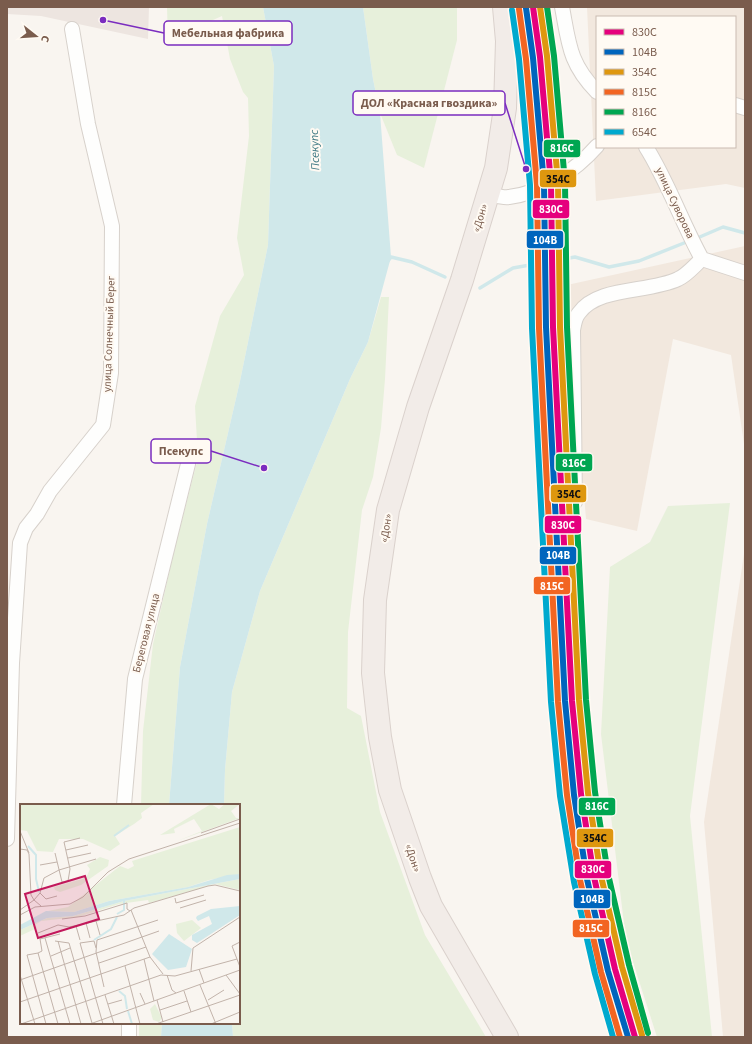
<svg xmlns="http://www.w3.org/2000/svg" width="752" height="1044" viewBox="0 0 752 1044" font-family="'Source Sans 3',sans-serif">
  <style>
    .residential { fill: #f2e8de; fill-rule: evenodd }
    .industrial { fill: #ede5e0 }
    .green { fill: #e7f0db }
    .water { fill: #d0e8ea }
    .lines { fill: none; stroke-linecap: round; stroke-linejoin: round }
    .stream { stroke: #d0e8ea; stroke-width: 3.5 }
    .minor-casing { stroke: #d7d1cb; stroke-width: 16 }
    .trunk-casing { stroke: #dad1cc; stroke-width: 24 }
    .minor { stroke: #fefefd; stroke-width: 14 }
    .trunk { stroke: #f2ece8; stroke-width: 22 }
    .rail-1-casing { stroke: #fffaf3; stroke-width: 9 }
    .rail-2-casing { stroke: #fffaf3; stroke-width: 9 }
    .rail-3-casing { stroke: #fffaf3; stroke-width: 9 }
    .rail-4-casing { stroke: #fffaf3; stroke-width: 9 }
    .rail-5-casing { stroke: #fffaf3; stroke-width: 9 }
    .rail-6-casing { stroke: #fffaf3; stroke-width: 9 }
    .rail-1 { stroke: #e5007d; stroke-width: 6 }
    .rail-2 { stroke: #0065bd; stroke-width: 6 }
    .rail-3 { stroke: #de970f; stroke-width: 6 }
    .rail-4 { stroke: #f26522; stroke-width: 6 }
    .rail-5 { stroke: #00a651; stroke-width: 6 }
    .rail-6 { stroke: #00a9ce; stroke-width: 6 }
    .labels { text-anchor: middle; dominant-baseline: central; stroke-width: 4; stroke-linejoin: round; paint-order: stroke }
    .street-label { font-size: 11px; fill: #7a5c4d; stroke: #fffaf3 }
    .water-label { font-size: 12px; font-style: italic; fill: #437c86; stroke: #fffaf3 }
    .inset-river { fill: none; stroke: #d0e8ea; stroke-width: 2 }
    .inset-road { fill: none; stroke: #c2b3aa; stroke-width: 1 }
    .view { fill: #c2185b; fill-opacity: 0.15; stroke: #c2185b; stroke-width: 2 }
    .inset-edge { fill: none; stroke: #7a5c4d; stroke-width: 2 }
    .leader { fill: none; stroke: #7b2cbf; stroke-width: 1.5 }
    .callout-dot { fill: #7b2cbf; stroke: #fffaf3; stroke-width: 1.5 }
    .callout { fill: #fffaf3; stroke: #7b2cbf; stroke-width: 1.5 }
    .callout-label { font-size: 12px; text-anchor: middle; font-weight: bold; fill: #7a5c4d }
    .line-badge { stroke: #fffaf3; stroke-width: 1.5 }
    .badge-label { font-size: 11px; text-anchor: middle; font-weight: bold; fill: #fff }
    .pale-badge-label { font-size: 11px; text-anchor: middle; font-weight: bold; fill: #111 }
  </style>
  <rect width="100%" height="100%" fill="#f9f5f0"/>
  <!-- residential -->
  <g class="residential">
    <path d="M587,7H745V188L726,184L596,201ZM597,17H735V147H597Z"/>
    <path d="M745,246V451L731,355L673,339L637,531L586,519L567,285Z"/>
    <path d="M745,547V1037H723L704,822Z"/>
  </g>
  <!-- industrial -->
  <path class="industrial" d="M7,7H149L148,39L41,16L7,14Z"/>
  <!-- green -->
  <g class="green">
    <path d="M167,7H263L274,66L268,245L240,381L207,524L180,667L169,805H141L143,731L153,644L174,551L198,458L195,406L220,316L244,275L237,238L249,136L248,98L243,92L230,59L222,16L168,40Z"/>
    <path d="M363,7H457V40L424,168L397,155L380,113L373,79Z"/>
    <path d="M381,297H389L385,379L381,428L373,477L362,510L348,632L347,708L361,716L380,812L425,935L486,1037H233L232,1023H239V805H224L225,770L232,692L260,591L350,379L368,342Z"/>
    <path d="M730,503L690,816L712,1037H657L626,940L601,734L610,567L650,542L668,506Z"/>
    <path d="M139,1023H162L161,1037H139Z"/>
  </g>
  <!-- water -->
  <g class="water">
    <path d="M263,7H363L373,79L380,113L391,257L368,342L350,379L260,591L232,692L225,770L224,805H169L180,667L207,524L240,381L268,245L274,66Z"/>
    <path d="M162,1023H232L233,1037H161Z"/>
  </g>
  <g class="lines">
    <!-- stream -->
    <g class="stream">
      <path d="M695,239L723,227L745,233"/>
      <path d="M388,261L391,257L412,262L445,277"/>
      <path d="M480,288L513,268L575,257L609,267L639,261L689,241"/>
    </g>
    <defs>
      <g id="minor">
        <path d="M562,7C569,44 569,63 597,92"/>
        <path d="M735,105L745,108"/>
        <path d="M646,147C668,182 682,223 702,259L745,273"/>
        <path d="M488,194C494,195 502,198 509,197C542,193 575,171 597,146"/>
        <path d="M575,502L573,330C574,325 575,317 579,313C598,286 649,293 678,279C687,275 694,266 702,259"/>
        <path d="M124,805L135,679L188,464"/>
        <path d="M7,839L12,663L20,543L26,528L37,514L50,491L103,425L111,373L112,226L88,124L72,29"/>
        <path d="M129,1023V1037"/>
      </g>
      <path id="trunk" d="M504,7L507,41L505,108L496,168L462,280L418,407L388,510L375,600L373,673L380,737L390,790L420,878L431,906L507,1037"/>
    </defs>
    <!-- minor casing -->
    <use href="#minor" class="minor-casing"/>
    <!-- trunk casing -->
    <use href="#trunk" class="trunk-casing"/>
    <!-- minor -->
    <use href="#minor" class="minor"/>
    <!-- trunk -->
    <use href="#trunk" class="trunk"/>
    <defs>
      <path id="rail-1" d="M533,7L540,57L551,184L553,327L572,701L581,794L594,877L615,969L635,1037"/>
      <path id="rail-2" d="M526,8L533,58L544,184L546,327L565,701L574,795L587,879L608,971L628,1037"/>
      <path id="rail-3" d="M540,7L547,56L558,183L560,327L579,700L588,793L601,876L622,967L642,1035"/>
      <path id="rail-4" d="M519,9L526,59L537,185L539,328L558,702L567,795L580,880L601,972L620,1037"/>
      <path id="rail-5" d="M547,7L554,56L565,183L567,327L586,700L595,792L608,874L629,965L648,1033"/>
      <path id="rail-6" d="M512,10L519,59L530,185L532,328L551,702L560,796L574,882L595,974L613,1037"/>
    </defs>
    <!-- rail-1 casing -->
    <use href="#rail-1" class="rail-1-casing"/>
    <!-- rail-2 casing -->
    <use href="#rail-2" class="rail-2-casing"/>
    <!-- rail-3 casing -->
    <use href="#rail-3" class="rail-3-casing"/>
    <!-- rail-4 casing -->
    <use href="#rail-4" class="rail-4-casing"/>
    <!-- rail-5 casing -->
    <use href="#rail-5" class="rail-5-casing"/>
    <!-- rail-6 casing -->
    <use href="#rail-6" class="rail-6-casing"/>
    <!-- rail-1 -->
    <use href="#rail-1" class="rail-1"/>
    <!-- rail-2 -->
    <use href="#rail-2" class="rail-2"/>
    <!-- rail-3 -->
    <use href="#rail-3" class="rail-3"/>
    <!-- rail-4 -->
    <use href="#rail-4" class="rail-4"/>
    <!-- rail-5 -->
    <use href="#rail-5" class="rail-5"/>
    <!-- rail-6 -->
    <use href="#rail-6" class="rail-6"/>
  </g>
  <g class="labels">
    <!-- street labels -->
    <g class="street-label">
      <text transform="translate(675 203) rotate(65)">улица Суворова</text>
      <text transform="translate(480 218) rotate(-73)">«Дон»</text>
      <text transform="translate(109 334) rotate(-88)">улица Солнечный Берег</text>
      <text transform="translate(386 528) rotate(-81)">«Дон»</text>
      <text transform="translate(146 633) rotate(-76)">Береговая улица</text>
      <text transform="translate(413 858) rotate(71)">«Дон»</text>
    </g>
    <!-- water labels -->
    <g class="water-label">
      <text transform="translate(315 150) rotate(-92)">Псекупс</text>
    </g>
  </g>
  <!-- overview -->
  <g transform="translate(20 804)">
    <rect width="220" height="220" fill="#f9f5f0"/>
    <path d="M0,0H134L121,9L122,14L114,20L95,32L100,40L90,47L63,35H39L33,48L17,47L7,27L0,26ZM191,0L199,5L205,0H220L211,7L216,14H220L157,37L182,27L174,15L154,25L155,29L140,31ZM220,23V70L189,76L168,83L89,97L54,108L28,107L48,103L100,62L108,65L114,62L112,57ZM80,53L89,56L88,62L61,81L40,88L35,86L34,83L66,74L70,65L67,61ZM220,75V86L195,80L129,99L128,96L99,100L58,113L21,117L15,121L17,124L0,132V126L27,114L53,112L104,97ZM172,116L181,124L164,137L157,129L156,120ZM135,200L142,214L139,218L133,216L130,205Z" fill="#e7f0db"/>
    <path d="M220,70V75L104,97L53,112L27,114L0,126V121L26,107L54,108L89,97L168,83L207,71ZM220,102V111L177,139L172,136V131L192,120L189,112L178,117L176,114L177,112L191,105ZM149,130L172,145L166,163L148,166L132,150Z" fill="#d0e8ea"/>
    <path class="inset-river" d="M94,32L109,21M8,42L16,51V75L19,88M97,110L104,106V96M74,136L91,125L97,113M99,187L105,192L107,205M108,207L112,220"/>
    <path class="inset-road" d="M0,27L9,49M181,29L220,15M0,45L7,46L9,50L11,91L14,96L0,106M46,46L68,41M35,49L42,78L48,77L50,65L44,38L60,34M48,54L71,49M20,61L37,58M20,89L14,96L21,102M37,92L26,95L20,89L24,74L39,66L76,55M155,94L156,99L184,91M160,104L186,96M111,106L130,153L143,170M0,111L15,103L50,100L63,93L88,68L109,55L220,19M42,115L65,112L107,99V105L110,107M76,117L80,131M66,119L70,134M56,122L60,136M18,129L38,121L49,123L104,111L114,104L188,82L195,81L220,87M25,134L50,220M35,137L49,139L72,219M38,137L61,220M220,138L212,142L220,163M76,144L74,137L60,139L83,220M18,149L7,151L26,220M31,152L50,144M124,155L134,197M79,159L126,143M105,162L120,220M179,165L184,179M171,167L173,144L220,113M0,171L15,220M147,171L152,186L156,189M206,171L220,190M0,176L139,127M180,181L196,220M84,183L76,148L77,136L138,116M164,187L171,208M120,189L125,200M85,191L94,220M137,196L143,218M188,196L204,186M0,198L130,153M88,200L102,196M140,206L167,197M1,220L141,171L155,172L217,155M38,220L18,149L22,147L20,135L40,130M70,220L220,166M136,220L220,191M191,220L220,208"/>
    <path class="view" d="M65,72L79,115L18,134L5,90Z"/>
    <rect width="220" height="220" class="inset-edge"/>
  </g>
  <!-- callouts -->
  <path class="leader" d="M103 20L164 33M526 169L505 103M264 468L211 451"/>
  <g class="callout-dot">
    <circle cx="103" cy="20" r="4"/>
    <circle cx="526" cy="169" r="4"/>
    <circle cx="264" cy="468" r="4"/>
  </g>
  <g class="callout">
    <rect x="164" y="21" width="128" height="24" rx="4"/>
    <rect x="353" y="91" width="152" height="24" rx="4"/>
    <rect x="151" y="439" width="60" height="24" rx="4"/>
  </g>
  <g class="callout-label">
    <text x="228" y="37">Мебельная фабрика</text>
    <text x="429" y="107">ДОЛ «Красная гвоздика»</text>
    <text x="181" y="455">Псекупс</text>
  </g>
  <g class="line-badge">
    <rect x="543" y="139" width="38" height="19" rx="4" fill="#00a651"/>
    <rect x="539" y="169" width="38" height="19" rx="4" fill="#de970f"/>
    <rect x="532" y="199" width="38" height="20" rx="4" fill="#e5007d"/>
    <rect x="526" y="230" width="38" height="19" rx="4" fill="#0065bd"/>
    <rect x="555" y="453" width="38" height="19" rx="4" fill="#00a651"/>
    <rect x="550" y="484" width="37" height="19" rx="4" fill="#de970f"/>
    <rect x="544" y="515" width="38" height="19" rx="4" fill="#e5007d"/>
    <rect x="539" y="546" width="38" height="19" rx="4" fill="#0065bd"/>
    <rect x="533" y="576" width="38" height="19" rx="4" fill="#f26522"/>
    <rect x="578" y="797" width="38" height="19" rx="4" fill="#00a651"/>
    <rect x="576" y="828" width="38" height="20" rx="4" fill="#de970f"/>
    <rect x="574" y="860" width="38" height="19" rx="4" fill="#e5007d"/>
    <rect x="573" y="889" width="38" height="20" rx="4" fill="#0065bd"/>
    <rect x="572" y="919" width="38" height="19" rx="4" fill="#f26522"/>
  </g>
  <g class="badge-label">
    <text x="562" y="152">816С</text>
    <text x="551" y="213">830С</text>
    <text x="545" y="244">104В</text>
    <text x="574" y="467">816С</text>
    <text x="563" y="529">830С</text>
    <text x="558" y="559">104В</text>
    <text x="552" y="590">815С</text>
    <text x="597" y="810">816С</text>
    <text x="593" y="873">830С</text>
    <text x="592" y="903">104В</text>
    <text x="591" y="932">815С</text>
  </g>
  <g class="pale-badge-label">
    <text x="558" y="183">354С</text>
    <text x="569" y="498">354С</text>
    <text x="595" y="842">354С</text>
  </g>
  <!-- border -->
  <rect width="752" height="1044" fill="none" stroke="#7a5c4d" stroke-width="16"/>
  <!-- legend -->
  <rect x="596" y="16" width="140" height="132" fill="#fffaf3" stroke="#cabbb1"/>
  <rect x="604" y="29" width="20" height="6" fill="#e5007d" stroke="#cabbb1"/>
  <text x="632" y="36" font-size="12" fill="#7a5c4d">830С</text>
  <rect x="604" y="49" width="20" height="6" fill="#0065bd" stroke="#cabbb1"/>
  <text x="632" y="56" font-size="12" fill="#7a5c4d">104В</text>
  <rect x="604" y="69" width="20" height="6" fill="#de970f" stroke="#cabbb1"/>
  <text x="632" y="76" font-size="12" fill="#7a5c4d">354С</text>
  <rect x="604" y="89" width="20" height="6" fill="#f26522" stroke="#cabbb1"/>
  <text x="632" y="96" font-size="12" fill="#7a5c4d">815С</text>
  <rect x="604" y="109" width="20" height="6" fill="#00a651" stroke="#cabbb1"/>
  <text x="632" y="116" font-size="12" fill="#7a5c4d">816С</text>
  <rect x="604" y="129" width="20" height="6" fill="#00a9ce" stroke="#cabbb1"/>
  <text x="632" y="136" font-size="12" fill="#7a5c4d">654С</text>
  <!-- north arrow -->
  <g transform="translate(36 36) rotate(107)" stroke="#fffaf3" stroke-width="3" paint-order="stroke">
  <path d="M0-3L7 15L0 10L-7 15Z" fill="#7a5c4d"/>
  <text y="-6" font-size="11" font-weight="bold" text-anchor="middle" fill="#7a5c4d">С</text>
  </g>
</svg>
